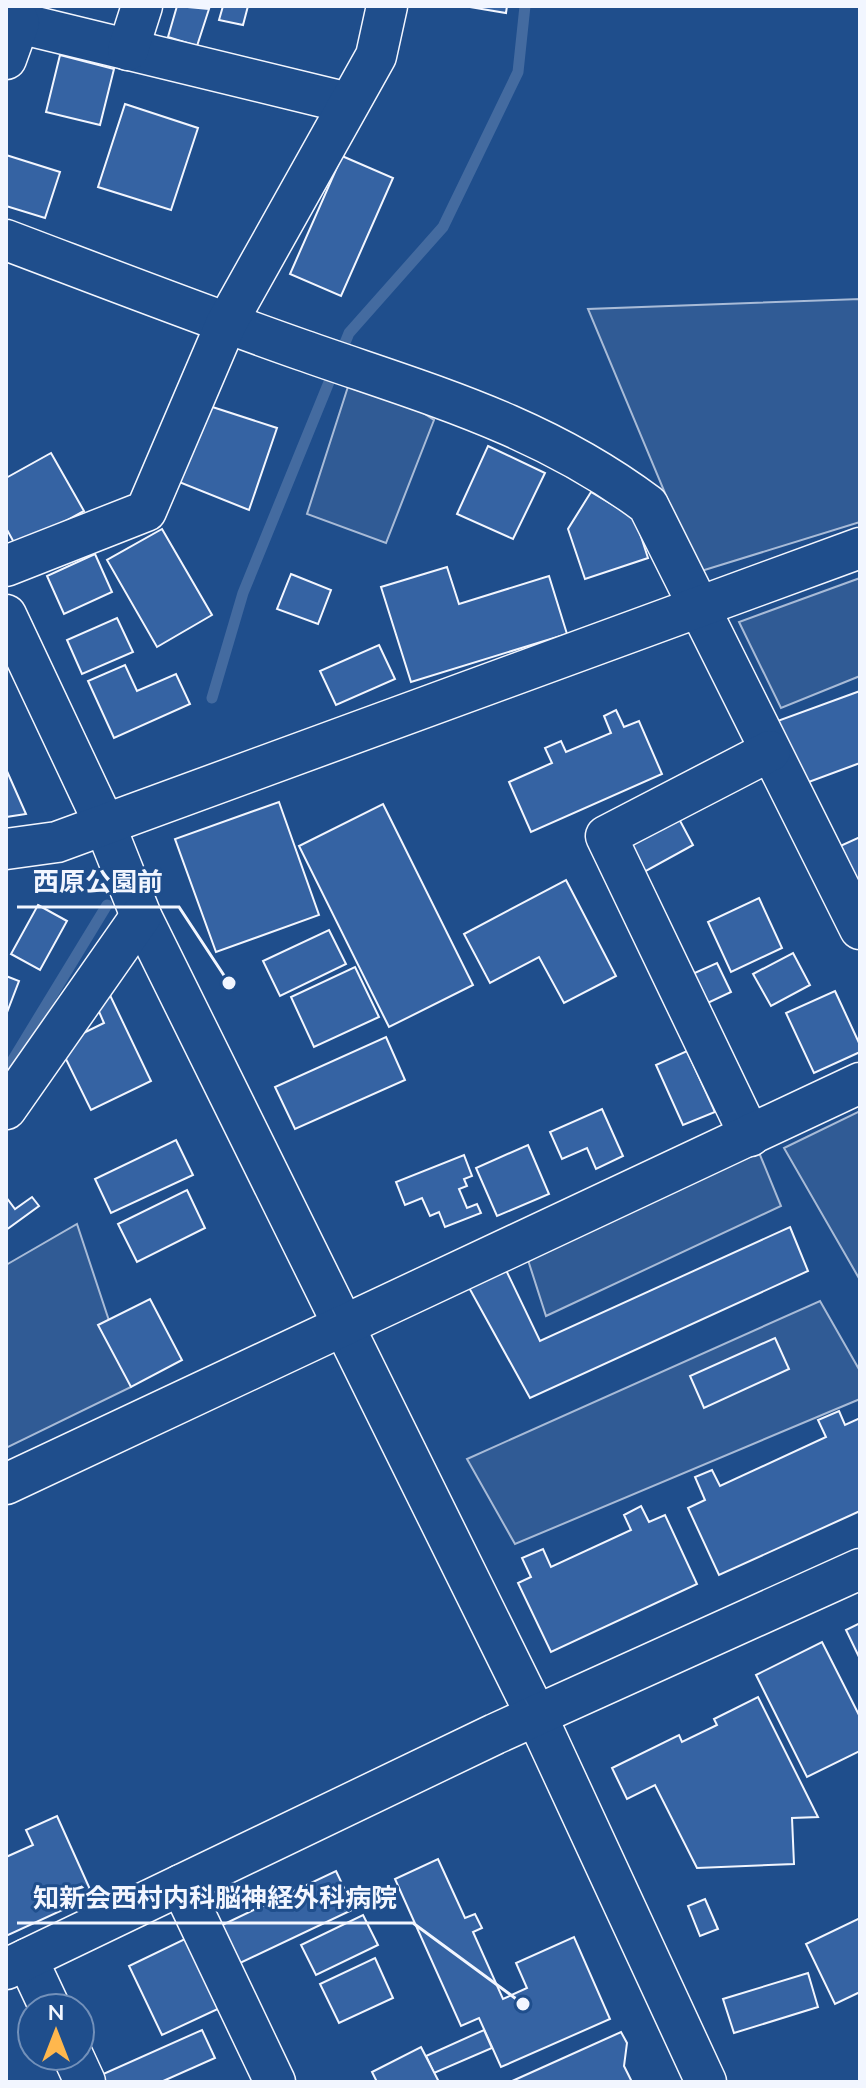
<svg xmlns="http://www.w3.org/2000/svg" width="866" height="2088" viewBox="0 0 866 2088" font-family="Mulish,'Noto Sans JP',sans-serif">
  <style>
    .built { fill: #305b95; stroke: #a8bbd7; stroke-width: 2 }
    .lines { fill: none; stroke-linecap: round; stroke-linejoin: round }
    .stream { stroke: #446ba0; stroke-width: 11 }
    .building { fill: #3563a3; stroke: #f2f6ff; stroke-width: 2 }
    .minor-casing { stroke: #f2f6ff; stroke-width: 43 }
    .minor { stroke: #1f4e8c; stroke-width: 40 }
    .leader { fill: none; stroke: #f2f6ff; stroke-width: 3 }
    .callout-dot { fill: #f2f6ff; stroke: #1f4e8c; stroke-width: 3 }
    .callout-label { font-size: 26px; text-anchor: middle; font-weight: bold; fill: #f2f6ff; stroke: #1f4e8c; stroke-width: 6; stroke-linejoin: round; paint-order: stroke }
  </style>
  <rect width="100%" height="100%" fill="#1f4e8c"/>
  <!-- built -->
  <g class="built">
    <path d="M860,299V522L698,572L588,309Z"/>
    <path d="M354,368L434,420L386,543L307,514Z"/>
    <path d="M860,578V676L781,708L739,622Z"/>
    <path d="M860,1111V1280L784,1148Z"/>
    <path d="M758,1150L781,1206L546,1316L528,1260Z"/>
    <path d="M77,1224L131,1387L6,1448V1265Z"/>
    <path d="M820,1301L860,1371V1399L515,1544L467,1459Z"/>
  </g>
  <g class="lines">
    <!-- stream -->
    <g class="stream">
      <path d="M212,698L243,593L349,333L443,227L518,72L525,6"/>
      <path d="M6,1071L107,905"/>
    </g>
  </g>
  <!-- building -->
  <g class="building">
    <path d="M177,6L209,9L197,46L168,37Z"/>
    <path d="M223,6H248L243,25L219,20Z"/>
    <path d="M464,6H507L506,13Z"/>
    <path d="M60,55L114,69L100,125L46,112Z"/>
    <path d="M125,104L198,128L171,210L98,187Z"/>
    <path d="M6,155L60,172L45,218L6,206Z"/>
    <path d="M342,156L393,178L341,296L290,274Z"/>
    <path d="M197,402L277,428L249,510L169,478Z"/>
    <path d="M488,446L545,473L513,539L457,514Z"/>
    <path d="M51,453L84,511L17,548L6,528V478Z"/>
    <path d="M591,492L635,518L648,558L585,579L568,529Z"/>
    <path d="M162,529L212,615L157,647L107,560Z"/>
    <path d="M95,554L112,592L64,614L47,576Z"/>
    <path d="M447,567L459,604L549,576L567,634L411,682L381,587Z"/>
    <path d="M291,574L331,590L318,624L277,609Z"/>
    <path d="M117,618L133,652L82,674L67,640Z"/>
    <path d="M379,645L395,679L336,705L320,671Z"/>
    <path d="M125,665L137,691L176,674L190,704L114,738L88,681Z"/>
    <path d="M860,691V763L798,786L772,723Z"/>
    <path d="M616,710L624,727L639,721L662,774L531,832L509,782L552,763L545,748L561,741L566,752L611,733L604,716Z"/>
    <path d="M6,769L26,814L6,817Z"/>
    <path d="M279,802L319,915L216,952L175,839Z"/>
    <path d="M383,804L473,985L389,1027L299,846Z"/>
    <path d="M678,817L693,845L635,877L619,850Z"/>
    <path d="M860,837V895L838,847Z"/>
    <path d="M566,880L616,976L564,1003L539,957L490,983L464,934Z"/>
    <path d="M759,898L782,948L731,972L708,922Z"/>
    <path d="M38,905L67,921L40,970L11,954Z"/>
    <path d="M329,930L346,964L280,996L263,961Z"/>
    <path d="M793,953L810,985L771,1006L753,974Z"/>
    <path d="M717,963L731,992L695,1009L681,979Z"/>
    <path d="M355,967L379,1017L314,1047L291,997Z"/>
    <path d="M6,976L19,981L6,1015Z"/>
    <path d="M108,991L151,1081L91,1110L59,1045L104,1023L93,998Z"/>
    <path d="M835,991L860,1045V1052L814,1073L786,1013Z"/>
    <path d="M386,1037L405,1080L295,1129L275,1087Z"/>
    <path d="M687,1051L715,1112L683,1125L656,1065Z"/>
    <path d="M602,1109L623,1156L596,1169L587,1148L562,1159L550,1132Z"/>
    <path d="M176,1140L193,1175L111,1213L95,1179Z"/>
    <path d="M528,1145L549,1194L497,1216L476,1168Z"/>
    <path d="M464,1155L472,1176L464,1179L467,1186L459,1189L467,1208L477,1204L481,1213L445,1227L439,1212L430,1216L422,1198L405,1205L396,1182Z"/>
    <path d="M187,1190L205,1228L137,1262L118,1224Z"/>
    <path d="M6,1197L15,1209L32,1197L39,1206L6,1230Z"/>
    <path d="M790,1227L808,1271L530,1398L467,1284L505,1268L540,1341Z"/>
    <path d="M150,1299L182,1360L131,1387L98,1325Z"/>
    <path d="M775,1338L789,1369L704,1408L690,1376Z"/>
    <path d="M839,1411L845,1425L860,1418V1511L719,1575L688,1508L705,1500L695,1477L712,1470L720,1486L826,1437L818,1420Z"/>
    <path d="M641,1506L649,1522L665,1515L697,1584L551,1652L518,1583L531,1577L522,1558L543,1549L551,1567L631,1530L624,1515Z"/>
    <path d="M860,1623V1659L846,1630Z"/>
    <path d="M822,1642L860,1717V1751L807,1777L756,1675Z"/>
    <path d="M758,1697L818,1817L792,1818L794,1864L697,1868L655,1785L627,1799L612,1768L679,1735L682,1742L717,1725L714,1719Z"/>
    <path d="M57,1816L93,1896L6,1936V1857L33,1845L26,1830Z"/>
    <path d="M438,1859L465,1918L475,1914L482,1928L473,1932L503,1999L527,1988L516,1963L574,1937L610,2019L501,2067L479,2018L461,2026L395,1879Z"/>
    <path d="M336,1871L354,1909L238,1964L220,1926Z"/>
    <path d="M705,1899L718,1929L700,1936L688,1906Z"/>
    <path d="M363,1915L378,1945L316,1975L301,1945Z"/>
    <path d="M860,1918V1992L835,2004L806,1944Z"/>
    <path d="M189,1937L222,2007L162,2035L129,1966Z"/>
    <path d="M375,1958L393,1998L339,2023L320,1984Z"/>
    <path d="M808,1973L818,2007L734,2033L723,1999Z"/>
    <path d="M202,2030L215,2058L161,2082H104L101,2075Z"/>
    <path d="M484,2030L492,2048L434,2073L426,2056Z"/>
    <path d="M621,2032L627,2043L624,2066L632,2082H510Z"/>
    <path d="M421,2047L439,2082H377L372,2072Z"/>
  </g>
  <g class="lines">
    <defs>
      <g id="minor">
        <path d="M19,23L348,103"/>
        <path d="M128,50L142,6"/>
        <path d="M6,59L19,23L12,6"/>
        <path d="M6,240C104,277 202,315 302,350C427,394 540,424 648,505L860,929"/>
        <path d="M6,566L146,511L226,324L376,56L387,6"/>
        <path d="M6,615L104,823L141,916L536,1715L706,2082"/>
        <path d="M6,849L57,842L860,548"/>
        <path d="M6,1109L141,916"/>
        <path d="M750,1136L606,836L770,751"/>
        <path d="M6,1484L860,1083"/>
        <path d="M181,1885L275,2082"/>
        <path d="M27,1959L50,2008"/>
        <path d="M6,1969L495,1734L860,1569"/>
        <path d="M73,2056L85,2082"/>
      </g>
    </defs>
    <!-- minor casing -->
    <use href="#minor" class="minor-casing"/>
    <!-- minor -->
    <use href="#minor" class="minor"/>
  </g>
  <!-- callouts -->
  <path class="leader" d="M229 983L179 907H17M523 2004L413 1923H17"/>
  <g class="callout-dot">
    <circle cx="229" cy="983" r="8"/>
    <circle cx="523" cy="2004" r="8"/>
  </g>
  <g class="callout-label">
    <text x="98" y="891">西原公園前</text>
    <text x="215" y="1907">知新会西村内科脳神経外科病院</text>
  </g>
  <!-- border -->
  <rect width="866" height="2088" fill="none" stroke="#f2f6ff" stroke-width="16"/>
  <!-- north arrow -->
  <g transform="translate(56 2032)"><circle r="38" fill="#1f4e8c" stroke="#7391ba" stroke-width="2"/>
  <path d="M0-6L14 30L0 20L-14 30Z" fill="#ffb74d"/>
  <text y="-12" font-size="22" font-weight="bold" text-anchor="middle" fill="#f2f6ff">N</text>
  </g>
</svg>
